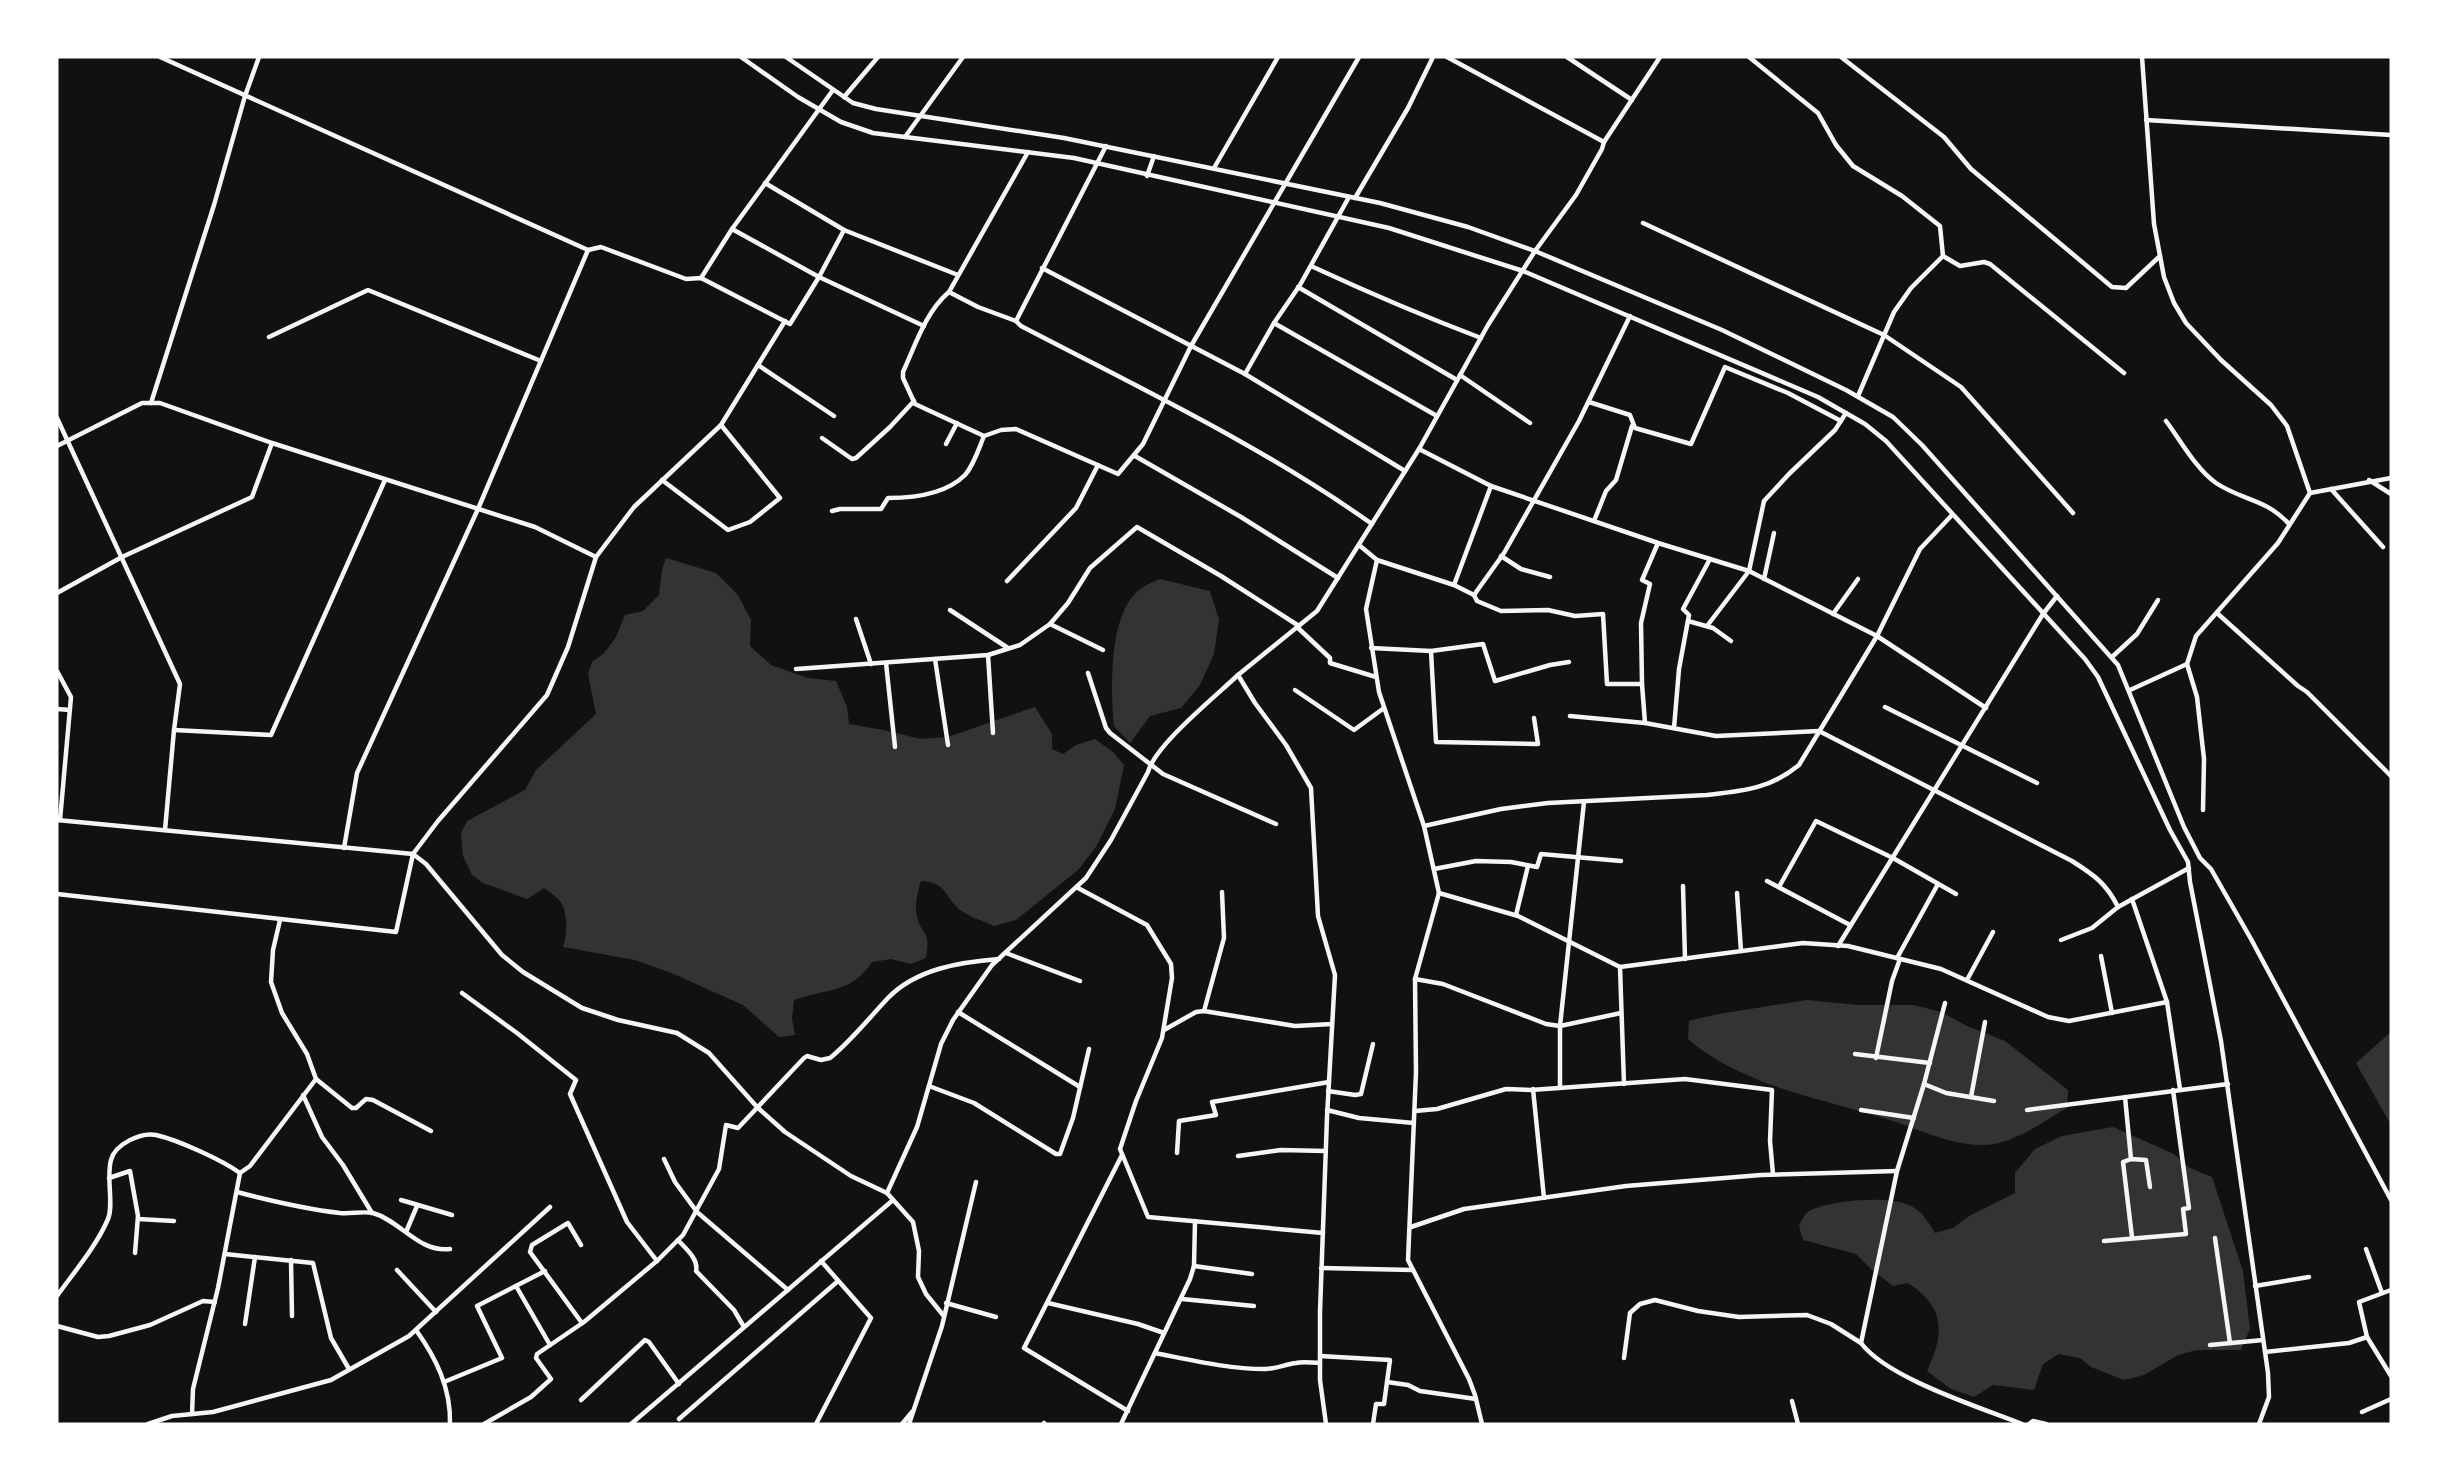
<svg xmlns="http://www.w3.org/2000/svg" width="2448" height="1481" viewBox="0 0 2448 1481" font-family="'Fira Sans Condensed',sans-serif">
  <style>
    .water { fill: #333 }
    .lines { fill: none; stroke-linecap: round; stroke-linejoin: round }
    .minor { stroke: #f5f5f5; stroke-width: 4.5 }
  </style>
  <rect width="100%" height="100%" fill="#111"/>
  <!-- water -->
  <g class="water">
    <path d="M666,558L716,573L738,595L751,620L750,646L771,665L808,678L836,681L847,707L849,724L883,730L921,739L948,737L1035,707L1052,734V749L1063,754L1076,745L1095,739L1113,752L1124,765L1115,809L1096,847L1078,870L1016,920L994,926C984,921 968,917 959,909C945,896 945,882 921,881C918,891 914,906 917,916C922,938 931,928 926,958L911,964L891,959L872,962C851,994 827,988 794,1000L792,1019L795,1035L779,1037L743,1005L669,972L635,960L563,947C567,935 568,916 562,904C559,898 549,892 544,888L527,899L483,883L472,875L463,856L461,833L467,821L525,790L536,770L596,714L588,674L592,662L603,654L615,639L625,615L643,611L659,595L662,569Z"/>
    <path d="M1160,579L1210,591L1219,620L1214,654L1200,685L1181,708L1150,716L1130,743L1114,726C1111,690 1108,615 1139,590C1145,585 1153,582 1160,579Z"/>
    <path d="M1807,1000L1858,1005H1914L1941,1012L1967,1026L2005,1041L2068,1090L2067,1108C2040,1123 2012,1146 1980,1145C1947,1144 1916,1128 1884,1118C1818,1098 1741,1085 1688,1039L1689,1021L1718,1014Z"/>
    <path d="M2391,1032V1125L2356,1063Z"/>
    <path d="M2113,1127L2174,1154L2190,1168L2212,1177L2243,1271L2250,1329L2241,1350H2197L2178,1355L2144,1375L2124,1380L2091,1367L2080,1358L2059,1354L2043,1364L2034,1390L1993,1385L1974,1397L1951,1389L1927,1371C1945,1333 1945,1307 1908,1283L1893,1286L1872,1270L1856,1254L1803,1240L1799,1226C1802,1220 1804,1214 1809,1211C1831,1200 1889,1195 1911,1206C1922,1211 1929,1223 1935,1233L1953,1228L1969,1216L2015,1193V1173L2035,1149L2062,1136Z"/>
  </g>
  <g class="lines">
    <!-- minor -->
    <g class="minor">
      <path d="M160,57L588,250L601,247L686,279L701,278L790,324L819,277L844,230L765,183"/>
      <path d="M741,57L798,97L841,122L873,133L1074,158L1389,228L1523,271L1818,397L1865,424L1886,441L2085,659L2098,677L2170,830L2188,862L2190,882L2221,1041L2268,1373L2269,1397L2259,1424"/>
      <path d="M786,57L853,103L876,109L1064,138L1380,203L1468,227L1535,251L1722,330L1846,390L1893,417L1922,445L2118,665L2184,827L2200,858L2211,869L2251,939L2391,1200"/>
      <path d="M1447,57L1604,142"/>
      <path d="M1567,57L1632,100"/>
      <path d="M1749,57L1818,113L1836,145L1853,166L1902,196L1940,226L1943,256L1911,288L1894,312L1858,396"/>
      <path d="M1841,57L1944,137L1971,169L2112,287L2126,288L2160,256"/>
      <path d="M2142,57L2154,224L2164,277L2174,303L2186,323L2221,360L2271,405L2287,426L2310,493L2278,543L2196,636L2187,664"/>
      <path d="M844,97L878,57"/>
      <path d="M2146,120L2391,135"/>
      <path d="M905,137L963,57"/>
      <path d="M1214,168L1278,57"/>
      <path d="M1147,176L1154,156"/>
      <path d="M1355,198L1408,108L1433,57"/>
      <path d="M1643,223L1884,335L1961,387L2073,513"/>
      <path d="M732,229L819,277L924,326"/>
      <path d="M844,230L958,275"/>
      <path d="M1943,256L1960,266L1984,262L1990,264L2124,373"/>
      <path d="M1311,266C1367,292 1423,316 1481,338"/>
      <path d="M1042,268L1245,374L1405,471"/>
      <path d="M701,278L732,229L833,90"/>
      <path d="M1298,287L1457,380"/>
      <path d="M949,292L978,307L1016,321L1021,326C1140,388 1262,446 1372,524"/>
      <path d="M1016,321L1106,146"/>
      <path d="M1274,323L1437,416"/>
      <path d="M269,337L368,290L541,361"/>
      <path d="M758,365L834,416"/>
      <path d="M1245,374L1274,323L1300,285L1349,197"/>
      <path d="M1460,375L1530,423"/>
      <path d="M1589,402L1630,415L1635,428L1691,444L1725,367L1788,393L1841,421"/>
      <path d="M151,403L214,205L245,96L259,57"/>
      <path d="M57,418L180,684L174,730L271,735L385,480"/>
      <path d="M2166,421C2181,441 2196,469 2216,483C2243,501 2265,498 2289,524"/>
      <path d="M984,436L915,404L903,378V372C915,346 926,311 949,292L1028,152"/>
      <path d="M822,438L852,459L856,458L890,427L914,401"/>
      <path d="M946,444L957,423"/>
      <path d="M57,446L142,403H160L272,443L535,527L596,557"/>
      <path d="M1419,449L1491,486L1658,543L1749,571L1877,636L1986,708"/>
      <path d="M1135,456L1241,517L1338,578"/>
      <path d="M662,480L728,530L750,522L780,498L721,425"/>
      <path d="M2369,480L2391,494"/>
      <path d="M2331,489L2383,547"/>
      <path d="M2310,493L2391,478"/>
      <path d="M832,511L840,509H881L888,498C913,498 946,494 965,475C974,465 979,448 984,436L1001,430L1016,429L1118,474L1143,444L1191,346L1359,57"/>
      <path d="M1594,521L1606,491L1616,480L1632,426"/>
      <path d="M1359,545L1377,560L1454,585L1474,595L1477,601L1501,611L1548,610L1575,616L1603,614L1607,684H1642"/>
      <path d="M1501,556L1521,569L1550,577"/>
      <path d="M1377,560L1366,609L1379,692L1424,826L1439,893L1415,979L1416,1072L1408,1260L1469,1379L1475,1395L1482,1424"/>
      <path d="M1764,579L1774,533"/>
      <path d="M1007,581L1076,508L1098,465"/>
      <path d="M1454,585L1491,486"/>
      <path d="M57,593L122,557L252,497L272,443"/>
      <path d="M1474,595L1504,553L1579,421L1630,316"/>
      <path d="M950,610L1008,648"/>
      <path d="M2217,613L2298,686L2307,692L2391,776"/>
      <path d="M1833,614L1858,579"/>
      <path d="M856,619L871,664"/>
      <path d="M1688,621L1713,628L1731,641"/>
      <path d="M1050,624L1103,650"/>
      <path d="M1707,626L1749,571L1764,501L1789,474L1835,430L1846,413"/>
      <path d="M1297,627L1330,658V663L1376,677"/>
      <path d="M1371,648L1431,651L1483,644L1495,681L1550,665L1569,662"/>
      <path d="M1431,651L1436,742L1538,744L1534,718"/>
      <path d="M988,655L993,733"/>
      <path d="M2112,657L2137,634L2158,600"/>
      <path d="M935,659L948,745"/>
      <path d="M886,663L895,747"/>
      <path d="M796,669L988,655L1020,645L1050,624L1068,603L1090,568L1137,527L1221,576L1299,626"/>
      <path d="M57,671L71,697L60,820"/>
      <path d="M1088,673L1106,728L1110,733L1163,774L1276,824"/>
      <path d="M1295,690L1354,730L1384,708"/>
      <path d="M2130,690L2187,664L2197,697L2204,759L2203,810"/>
      <path d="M1885,707L2037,783"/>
      <path d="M57,709L70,710"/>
      <path d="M1570,716L1645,723L1716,736L1819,731L2072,861C2094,875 2106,883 2118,907"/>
      <path d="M1645,723L1642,684L1641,623L1650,584L1642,580L1658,543"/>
      <path d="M1674,728L1679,669L1689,615L1683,609L1710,559"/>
      <path d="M57,820L413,854L426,864L502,955L523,972L582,1008L618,1020L677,1033L709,1053L757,1107L785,1132L851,1176L887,1193L913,1222L919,1251L918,1277L926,1294L943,1315"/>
      <path d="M1424,826L1501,809L1548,803L1707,795C1743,791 1770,789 1799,765L1877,636L1920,549L1952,515"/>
      <path d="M165,830L174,730"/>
      <path d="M344,848L357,773L478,509L588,250"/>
      <path d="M1434,869L1476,861L1511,862L1537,867L1541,854L1621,861"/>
      <path d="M1767,881L1850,925"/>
      <path d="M1683,886L1685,959"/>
      <path d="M1779,887L1816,821L1893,858L1956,894"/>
      <path d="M1078,888L1147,925L1171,964L1172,978L1162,1038L1136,1101L1120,1149L1148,1217L1323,1233"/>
      <path d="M1439,893L1518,916L1620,967L1803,943L1848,946L1941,969L2048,1017L2069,1021L2167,1002"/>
      <path d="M1737,893L1741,951"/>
      <path d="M57,894L396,932L413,854L438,821L547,695L568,647L596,557L634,507L721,425L785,321"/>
      <path d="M2132,899L2167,1002L2180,1089"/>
      <path d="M1516,915L1528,866"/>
      <path d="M2061,940L2092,928L2118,907L2189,868"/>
      <path d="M1838,946L2043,614L2057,596"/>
      <path d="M1006,953L1080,981"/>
      <path d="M2101,956L2112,1013"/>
      <path d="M1897,958L1938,884"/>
      <path d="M1620,967L1624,1084"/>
      <path d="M1415,979L1443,984L1546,1024L1560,1026L1621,1013"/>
      <path d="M1967,980L1993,932"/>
      <path d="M462,993L517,1033L576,1080L570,1094L627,1222L657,1261"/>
      <path d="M1945,1003L1924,1084L1897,1171L1861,1343C1887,1378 1979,1407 2022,1424"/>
      <path d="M1204,1011L1224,938L1222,892"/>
      <path d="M958,1012L1080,1087"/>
      <path d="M1164,1030L1196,1012L1204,1011L1295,1026L1332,1024"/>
      <path d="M1855,1054L1930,1063"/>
      <path d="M1876,1058L1892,981L1900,959"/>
      <path d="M316,1079L352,1108H356L366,1099L373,1100L431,1131"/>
      <path d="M1924,1084L1946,1093L1994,1101"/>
      <path d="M929,1086L974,1103L1056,1154H1060L1073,1118L1089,1049"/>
      <path d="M1560,1088V1026L1584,802"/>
      <path d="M1533,1089L1544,1198"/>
      <path d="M1328,1091L1355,1095L1361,1094L1373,1044"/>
      <path d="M303,1095L322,1137L343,1165L372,1213"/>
      <path d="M1971,1097L1985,1022"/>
      <path d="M2125,1097L2131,1159"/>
      <path d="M1327,1110L1359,1118L1414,1123"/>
      <path d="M1861,1110L1914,1118"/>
      <path d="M2027,1110L2228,1084"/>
      <path d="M1415,1111L1437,1109L1506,1089L1531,1090L1685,1079L1772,1090L1770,1141L1773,1174"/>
      <path d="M1177,1153L1179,1121L1216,1115L1212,1102L1329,1082"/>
      <path d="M1122,1155L1024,1348L1128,1411"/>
      <path d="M1238,1156L1281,1150L1325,1151"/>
      <path d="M664,1159L675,1182L697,1212L788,1290"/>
      <path d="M109,1178L130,1171L138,1216L135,1253"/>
      <path d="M237,1192C271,1201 305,1209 340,1213C351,1214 363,1211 373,1213C401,1221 419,1253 450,1249"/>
      <path d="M887,1193L917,1127L941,1044L953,1020L992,965L1086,878L1111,840L1148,772C1155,745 1216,696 1238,675"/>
      <path d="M401,1200L452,1215"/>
      <path d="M138,1219L174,1221"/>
      <path d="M1411,1227L1464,1209L1626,1186L1761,1175L1897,1171"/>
      <path d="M406,1232L417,1206"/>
      <path d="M2132,1237L2123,1162L2131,1159L2146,1160L2150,1187"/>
      <path d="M2215,1238L2230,1343"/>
      <path d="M678,1240C685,1248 699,1259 696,1271L734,1310L744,1327"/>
      <path d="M2104,1241L2186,1234L2183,1209L2189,1208L2173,1090"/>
      <path d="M581,1245L568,1223L532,1245L530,1252L582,1323"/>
      <path d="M2366,1249L2382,1293"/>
      <path d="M225,1254L313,1263L331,1338L349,1369"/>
      <path d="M291,1260L292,1316"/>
      <path d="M1194,1266L1252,1274"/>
      <path d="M1321,1268L1413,1270"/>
      <path d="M397,1270L436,1312"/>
      <path d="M516,1286L550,1345"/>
      <path d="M2255,1286L2309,1277"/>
      <path d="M2391,1290L2359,1302L2367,1337L2391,1376"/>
      <path d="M57,1296C74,1272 96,1247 108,1219C114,1205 106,1177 111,1160C115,1144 141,1132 156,1135C178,1140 222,1160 240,1173"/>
      <path d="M1182,1299L1254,1306"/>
      <path d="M946,1303L996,1317"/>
      <path d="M1048,1303L1138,1324L1164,1333"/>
      <path d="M245,1324L255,1257"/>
      <path d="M57,1326L98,1337L109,1336L150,1325L203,1301L215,1302"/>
      <path d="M416,1330C436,1358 451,1388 450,1424"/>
      <path d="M2210,1345L2263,1340"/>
      <path d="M2265,1352L2349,1343L2367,1337"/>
      <path d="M1155,1353C1191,1360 1228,1369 1265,1369C1276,1369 1286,1364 1296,1363C1304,1361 1312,1363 1320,1363"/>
      <path d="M1320,1356L1390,1360L1384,1404H1376L1373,1424"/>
      <path d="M1624,1358L1630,1313L1640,1304L1655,1300L1698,1311L1739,1317L1807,1315L1831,1324L1861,1343"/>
      <path d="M444,1382L502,1358L477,1306L545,1271"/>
      <path d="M1387,1382L1408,1385L1420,1391L1476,1399"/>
      <path d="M581,1400L645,1340L649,1342L679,1384"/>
      <path d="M1792,1401L1798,1424"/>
      <path d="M2362,1412L2391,1399"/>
      <path d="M192,1414L193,1389L218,1288L240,1173L250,1166L316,1079L307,1054L282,1013L271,982L273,950L280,920"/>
      <path d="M679,1419L838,1281"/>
      <path d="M1044,1423L1045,1424"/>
      <path d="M148,1424L172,1416L213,1412L331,1380L409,1336L550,1207"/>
      <path d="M484,1424L531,1397L551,1379L536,1358L537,1354L584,1322L658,1260L683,1235L719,1169L726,1125L738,1128L804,1058L807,1056L821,1060L830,1058C851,1041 869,1018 888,998C916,969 960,962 999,959"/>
      <path d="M631,1424L893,1200"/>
      <path d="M816,1424L871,1318L821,1261"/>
      <path d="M902,1424L912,1412"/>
      <path d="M909,1424L942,1326L976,1182"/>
      <path d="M1121,1424L1190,1279L1194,1266L1195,1221"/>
      <path d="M1326,1424L1320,1380V1312L1327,1117L1335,975L1318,916L1311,788L1286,745L1255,703L1238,675L1317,611L1419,449L1488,325L1535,251L1576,195L1602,149L1604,142L1660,57"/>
      <path d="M2029,1424L2033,1421L2046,1424"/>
    </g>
  </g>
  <!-- border -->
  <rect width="2448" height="1481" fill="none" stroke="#ffffff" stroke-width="117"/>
</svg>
